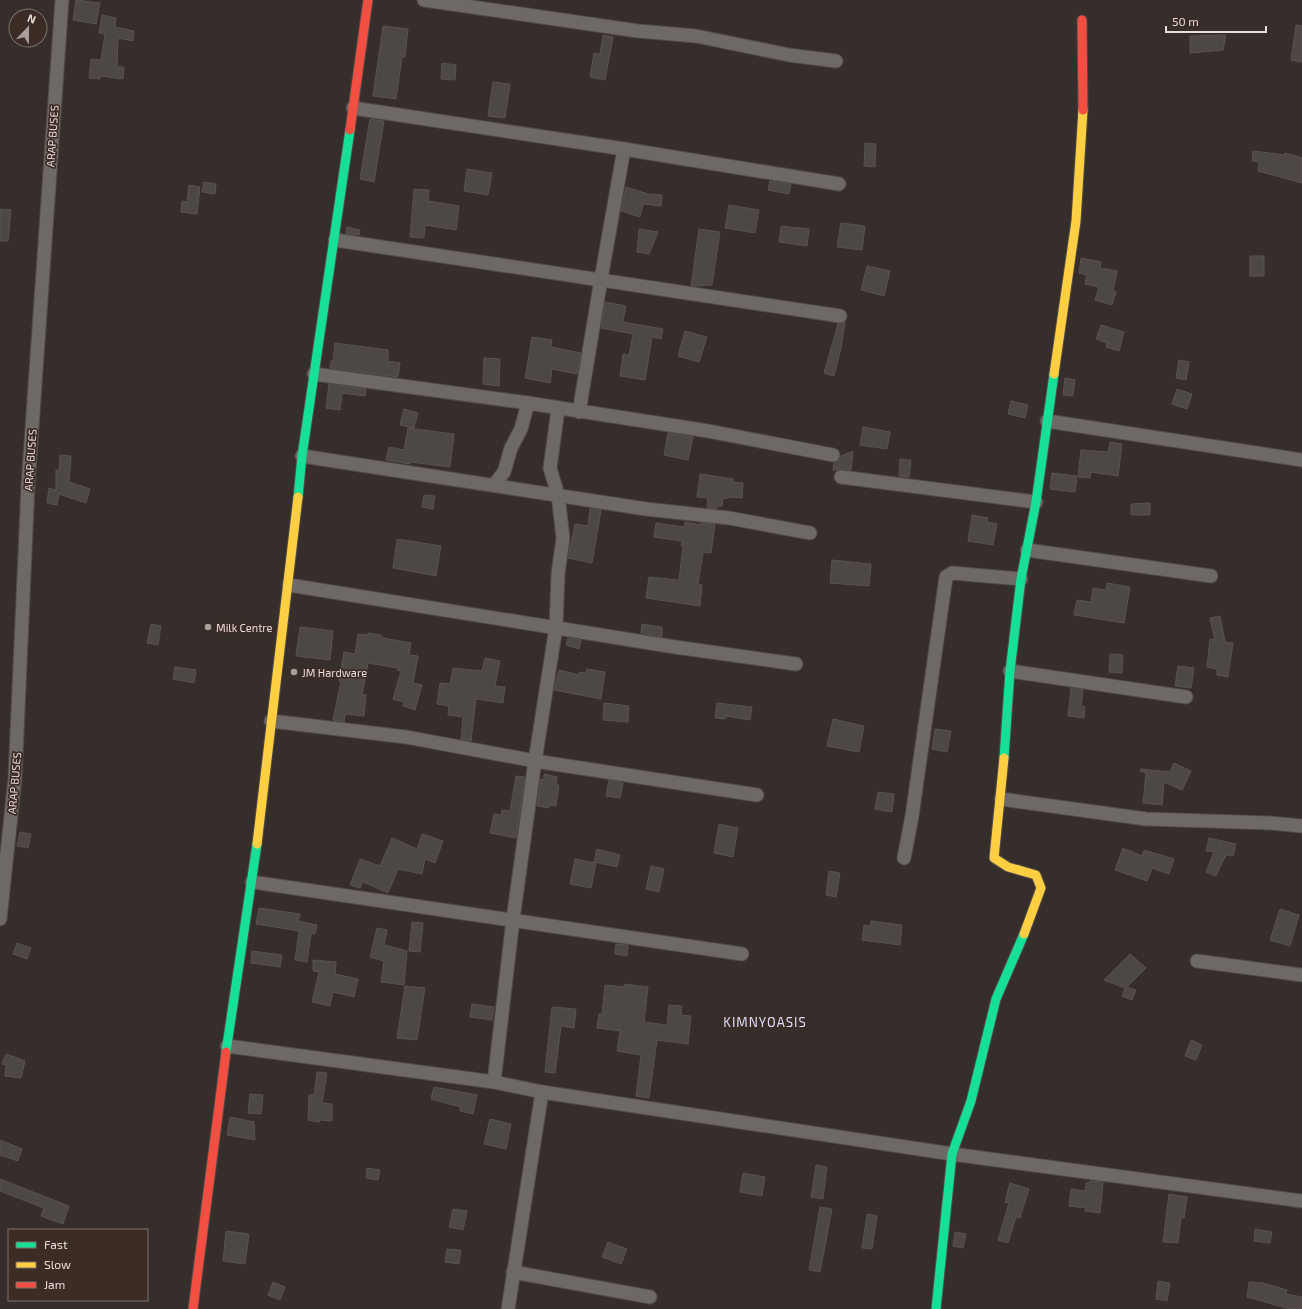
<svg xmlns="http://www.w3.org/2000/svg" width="1302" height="1309" viewBox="0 0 1302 1309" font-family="'Exo 2',sans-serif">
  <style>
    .building { fill: #4e4844; stroke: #5a524e }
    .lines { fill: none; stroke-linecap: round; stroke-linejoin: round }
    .street-casing { stroke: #514a47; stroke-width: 15 }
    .fast-casing { stroke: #514a47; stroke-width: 11 }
    .slow-casing { stroke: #514a47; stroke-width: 11 }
    .jam-casing { stroke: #514a47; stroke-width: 11 }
    .street { stroke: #6f6965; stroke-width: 13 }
    .fast { stroke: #16e098; stroke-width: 9 }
    .slow { stroke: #ffcf43; stroke-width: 9 }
    .jam { stroke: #f24e42; stroke-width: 9 }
    .poi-dot { fill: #aaa09b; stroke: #3b2c25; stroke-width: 1.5 }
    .labels { text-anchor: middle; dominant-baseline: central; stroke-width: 3.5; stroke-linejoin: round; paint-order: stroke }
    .street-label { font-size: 11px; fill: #e8ddd8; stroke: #3b2c25 }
    .poi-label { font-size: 11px; fill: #e8ddd8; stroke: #3b2c25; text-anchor: start }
    .quarter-label { font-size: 13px; letter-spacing: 1px; fill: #d9dffc; stroke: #3b2c25 }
  </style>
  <rect width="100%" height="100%" fill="#362e2a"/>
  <!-- building -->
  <g class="building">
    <path d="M76,0L100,3L96,24L73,20Z"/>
    <path d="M102,15L116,18L115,27L134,31L133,41L118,38L117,67H124L123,79L100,76V79L89,78L91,59L101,60L105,34L99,33Z"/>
    <path d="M1296,25L1302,26V62L1291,60Z"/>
    <path d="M383,26L408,29L405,57H402L396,99L373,96Z"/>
    <path d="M603,35L613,37L605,80L590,77L594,53L600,54Z"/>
    <path d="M1226,35L1223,50L1190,53V36Z"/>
    <path d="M442,63L456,65L455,80L441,79Z"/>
    <path d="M493,82L510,84L505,118L488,116Z"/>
    <path d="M370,119L384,121L374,182L360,179Z"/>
    <path d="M865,143L876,144L875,167L864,166Z"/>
    <path d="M1253,151L1285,155V153L1302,158V183L1258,171L1259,162L1252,161Z"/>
    <path d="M467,169L492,173L488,195L464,191Z"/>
    <path d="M770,181L791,184L789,194L768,190Z"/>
    <path d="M204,182L216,184L215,194L202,192Z"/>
    <path d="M189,185L200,187L197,214L181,212L182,201L187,202Z"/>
    <path d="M626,187L648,194L662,195L661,206L643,204L640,217L621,211Z"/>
    <path d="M414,189L429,190L428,201L459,206L456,230L425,225L424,238L410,237Z"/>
    <path d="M729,205L759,210L755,233L725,228Z"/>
    <path d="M0,209L11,210L8,241H0Z"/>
    <path d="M841,223L865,226L862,250L837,247Z"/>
    <path d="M781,226L809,229L807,246L779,242Z"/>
    <path d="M347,227L360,230L359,235L346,234Z"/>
    <path d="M639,229L658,232L649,254L637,252Z"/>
    <path d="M699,229L720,232L712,285L697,286H691Z"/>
    <rect x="1250" y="256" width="14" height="20"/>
    <path d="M1081,258L1101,262L1100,268L1117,271L1113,291L1116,292L1112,305L1095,300L1099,287L1085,284L1087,275L1079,273Z"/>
    <path d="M867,266L890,271L884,296L861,290Z"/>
    <path d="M605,302L626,306L623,322L663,329L661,339L652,337L645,380L620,376L623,354L629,355L633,334L601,328Z"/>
    <path d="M845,322L841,348L834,376L824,373L838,324Z"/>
    <path d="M1101,325L1124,332L1119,351L1106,347L1107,343L1096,339Z"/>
    <path d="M685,331L707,337L699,362L678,356Z"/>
    <path d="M532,337L552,340L551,347L581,353L577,374L552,369L550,383L525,378Z"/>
    <path d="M335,343L388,350V361L400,363L398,377L330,368L331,361H333Z"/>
    <path d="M484,358L500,359L499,386L483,384Z"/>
    <path d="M1179,360L1189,362L1186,380L1176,378Z"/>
    <path d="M1065,378L1075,380L1073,396L1063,395Z"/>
    <path d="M329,384L366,389L365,396L342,393L340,410L326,408Z"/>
    <path d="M1177,389L1192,394L1187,409L1172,404Z"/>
    <path d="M1011,401L1028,405L1025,418L1008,414Z"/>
    <path d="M404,409L418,413L414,428L400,425Z"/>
    <path d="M863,427L890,432L887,449L860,445Z"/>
    <path d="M408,428L454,434L450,467L410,462V464L386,460L389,447L404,450Z"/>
    <path d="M668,433L693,437L688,460L664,455Z"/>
    <path d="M1110,442L1122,444L1118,476L1091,472L1090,478L1078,477L1081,450L1108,452Z"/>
    <path d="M853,451L851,470H833L834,463L839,460L841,456Z"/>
    <path d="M60,455L71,456L69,482L90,489L86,503L59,494L57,505L47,503L49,488L56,490V470H59Z"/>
    <path d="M900,459L911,460L909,477L899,476Z"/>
    <path d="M1052,473L1077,476L1075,492L1050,489Z"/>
    <path d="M700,474L733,479V482L743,483L742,498L732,497L723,499L722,506H717V509L707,508L708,498L697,497Z"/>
    <path d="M424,495L435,496L433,509L422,507Z"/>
    <path d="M1150,503V515H1131V504Z"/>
    <path d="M590,508L601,510L592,563L568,558L575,524L588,526Z"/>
    <path d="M972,515L988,518L987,522L997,524L993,545L968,541Z"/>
    <path d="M685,522L701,525V523L715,524L711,553L703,552L698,584L702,585L700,606L646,598L649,577L679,580L683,547L681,546L682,541L654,537L656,523L684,527Z"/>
    <path d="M397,539L441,546L436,576L393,568Z"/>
    <path d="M832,560L871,564L869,586L830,583Z"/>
    <path d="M1107,583L1130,587L1124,623L1074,615L1077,600L1091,602L1093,588L1106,590Z"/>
    <path d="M1220,616L1225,642L1233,643L1228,677L1217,675V669L1207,667L1210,639L1215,640L1210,618Z"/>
    <path d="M151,624L161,626L158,645L147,643Z"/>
    <path d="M642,624L662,627V637L641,633Z"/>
    <path d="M300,627L333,631L330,660L296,656Z"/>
    <path d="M368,633L381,635L383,638L411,643L409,655L418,656L413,683L422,685L415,710L403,706L404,702L393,699L401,671L397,670L398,668L368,663L362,695H366L364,716L345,714L344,722L333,720L341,682L339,681L344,652L355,654L358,634L368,635Z"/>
    <path d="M568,638L581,640L579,649L566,645Z"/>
    <path d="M1110,654L1123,655L1122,673L1109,672Z"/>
    <path d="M485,658L500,661L495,686L505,687L503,703L476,699L471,741L461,739L463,717L448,715L449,706L437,704L440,683L450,684L453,668L482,671Z"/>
    <path d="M1178,666L1194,668L1191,688L1175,686Z"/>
    <path d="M175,667L196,670L194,683L173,679Z"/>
    <path d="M587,669L605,672L601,699L554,690L559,670L579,675V672L586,673Z"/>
    <path d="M1071,688L1083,690L1081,706L1085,707L1084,718L1068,716Z"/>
    <path d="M604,703L629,706L628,722L603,720Z"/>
    <path d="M717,703L752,707L750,720L726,716L725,719L715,718Z"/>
    <path d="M833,719L864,726L859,752L827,746Z"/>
    <path d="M935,729L951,731L947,752L932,749Z"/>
    <path d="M1174,763L1191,771L1182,790L1164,782L1162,805L1143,803L1146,773L1140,771L1141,769L1170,772Z"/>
    <path d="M544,774L557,777L556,785H559L556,806L549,805V808L537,806L541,779L544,780Z"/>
    <path d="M516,776L525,777L516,838L490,833L494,814L501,815L502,810L510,811Z"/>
    <path d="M609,780L623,783L620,798L606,796Z"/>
    <path d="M878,792L894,794L892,812L875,809Z"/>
    <path d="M719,824L738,828L733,857L714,853Z"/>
    <path d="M20,832L31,834L28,848L17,846Z"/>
    <path d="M422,834L443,841L435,863L425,859L422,874L398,869L388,893L363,882L360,888L350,885L360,859L380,866L392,838L417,849Z"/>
    <path d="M1209,838L1236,844L1233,856L1226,855L1216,876L1206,872L1214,852L1206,851Z"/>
    <path d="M1123,848L1142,856L1144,850L1174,859L1169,874L1152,868L1147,881L1115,870Z"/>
    <path d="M597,849L620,855L617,867L594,862Z"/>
    <path d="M575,859L596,863L591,888L570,884Z"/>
    <path d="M651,866L664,869L659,892L646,889Z"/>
    <path d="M829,871L840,873L836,897L826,895Z"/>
    <path d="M259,908L300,914L298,921L317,925L315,934L311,933L307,962L295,960L299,931L256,924Z"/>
    <path d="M1280,909L1299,915L1290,946L1270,940Z"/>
    <path d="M871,921L902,925L900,945L862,940L864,925L870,926Z"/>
    <path d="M412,922L423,923L420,952L409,951Z"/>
    <path d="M377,928L387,930L384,945L407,951L404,985L381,982L384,961L370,957Z"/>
    <path d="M17,943L31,948L27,959L13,954Z"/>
    <path d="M616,944L628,945L627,956L615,954Z"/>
    <path d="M252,951L282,955L280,967L251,963Z"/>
    <path d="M1130,954L1146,968L1127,987L1136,990L1132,1000L1122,996L1125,988L1104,980Z"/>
    <path d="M313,960L336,962L335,974L358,979L354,997L333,992L330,1006L312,1002L319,972L313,971Z"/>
    <path d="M625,984L648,987L644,1022L667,1025L669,1005L682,1006L681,1015L691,1016L688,1044L657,1040L649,1098L636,1096L641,1055L617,1051L620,1031L597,1028L599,1014H602L605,985L624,987Z"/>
    <path d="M405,986L425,988L417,1040L397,1038Z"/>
    <path d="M472,1004L494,1007L492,1020L470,1017Z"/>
    <path d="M552,1007L576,1009L574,1028L561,1026L555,1073L545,1072Z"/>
    <path d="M1191,1040L1202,1045L1196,1060L1185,1056Z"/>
    <path d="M6,1054L25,1061L21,1078L5,1076L6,1065L2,1064Z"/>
    <path d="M317,1072L327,1073L322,1103L332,1104V1121L320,1120L319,1122L308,1120L309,1095H314Z"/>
    <path d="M434,1087L477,1095L473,1114L460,1111V1107L431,1099Z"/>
    <path d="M250,1094L263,1095L261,1114L248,1113Z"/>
    <path d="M230,1117L254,1122L255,1140L227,1135Z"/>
    <path d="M490,1119L511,1124L506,1149L484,1144Z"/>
    <path d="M0,1140L22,1149L18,1161L0,1155Z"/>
    <path d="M816,1165L827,1167L823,1199L811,1197Z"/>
    <path d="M367,1168L380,1170L378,1180L366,1178Z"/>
    <path d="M743,1173L765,1177L762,1196L740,1192Z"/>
    <path d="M0,1179L69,1206L63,1224L41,1216L44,1208L0,1191Z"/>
    <path d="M1090,1181L1103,1182L1100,1213L1085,1211L1086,1208L1069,1206L1071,1189L1085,1191L1086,1183H1089Z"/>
    <path d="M1010,1183L1029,1189L1020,1218L1016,1217L1008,1243L998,1240L1009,1203L1005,1202Z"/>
    <path d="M1169,1194L1187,1197L1184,1218L1181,1217L1178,1243L1163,1242Z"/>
    <path d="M820,1207L832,1209L820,1272L809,1270Z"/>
    <path d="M453,1209L467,1211L463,1230L449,1227Z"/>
    <path d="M867,1214L877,1216L872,1249L862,1248Z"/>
    <path d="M1255,1229L1272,1232L1270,1243L1254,1241Z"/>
    <path d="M226,1231L249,1234L245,1264L223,1261Z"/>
    <path d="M955,1232L966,1234L963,1248L953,1246Z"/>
    <path d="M608,1242L627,1249L621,1264L602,1257Z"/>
    <path d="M447,1249L461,1250L459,1264L445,1262Z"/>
    <path d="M1158,1281L1170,1283L1167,1301L1156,1299Z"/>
    <path d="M273,1282L285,1287L280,1300L268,1295Z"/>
    <path d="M1249,1282L1263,1283L1287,1290L1286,1294L1302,1297V1309H1290L1247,1297Z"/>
  </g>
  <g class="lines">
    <defs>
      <g id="street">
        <path d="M424,0L638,31L696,36L789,55L836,61"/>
        <path d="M353,108L624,149L839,184"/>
        <path d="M335,240L840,316"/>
        <path d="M314,374L528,403L708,431L833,455"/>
        <path d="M579,412L601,279L624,149"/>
        <path d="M1047,421L1302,460"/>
        <path d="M302,456L646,509L729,518L810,533"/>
        <path d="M841,477L1036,502"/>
        <path d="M494,485L504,472L511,448L521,429L528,403"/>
        <path d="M1027,550L1211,576"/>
        <path d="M289,585L675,647L796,664"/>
        <path d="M1010,671L1186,697"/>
        <path d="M271,721L406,737L535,761L757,795"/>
        <path d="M1001,799L1146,819L1270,823L1302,826"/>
        <path d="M904,858L912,816L946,577L952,573L1021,579"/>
        <path d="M252,882L742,954"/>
        <path d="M0,919L15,778L28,485L62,0"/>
        <path d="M1197,961L1302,975"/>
        <path d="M227,1046L494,1082L542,1092L952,1154L1302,1201"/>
        <path d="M494,1082L513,919L535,761L556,627L558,574L563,538L558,495L550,468L558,409"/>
        <path d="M513,1272L650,1297"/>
        <path d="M508,1309L542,1092"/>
      </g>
      <g id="fast">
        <path d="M298,497L302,456L350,130"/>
        <path d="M1004,758L1010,671L1021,579L1036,502L1054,374"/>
        <path d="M226,1052L257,844"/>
        <path d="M936,1309L952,1154L971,1101L996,999L1024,934"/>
      </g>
      <g id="slow">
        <path d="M1054,374L1076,221L1083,110"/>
        <path d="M1004,758L994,858L1008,867L1036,875L1041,888L1024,934"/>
        <path d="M257,844L298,497"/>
      </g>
      <g id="jam">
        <path d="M1082,20L1083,110"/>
        <path d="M350,130L368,0"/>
        <path d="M193,1309L226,1052"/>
      </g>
    </defs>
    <!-- street casing -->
    <use href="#street" class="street-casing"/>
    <!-- fast casing -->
    <use href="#fast" class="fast-casing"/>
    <!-- slow casing -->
    <use href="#slow" class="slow-casing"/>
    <!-- jam casing -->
    <use href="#jam" class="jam-casing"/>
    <!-- street -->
    <use href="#street" class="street"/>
    <!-- fast -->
    <use href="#fast" class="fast"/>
    <!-- slow -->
    <use href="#slow" class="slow"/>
    <!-- jam -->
    <use href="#jam" class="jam"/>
  </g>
  <!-- markers -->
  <g class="poi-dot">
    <circle cx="208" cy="627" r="4"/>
    <circle cx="294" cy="672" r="4"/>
  </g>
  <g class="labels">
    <!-- street labels -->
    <g class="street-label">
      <text transform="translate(52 136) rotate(-86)">ARAP BUSES</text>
      <text transform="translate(30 460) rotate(-86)">ARAP BUSES</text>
      <text transform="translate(14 783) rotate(-85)">ARAP BUSES</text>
    </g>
    <!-- poi labels -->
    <g class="poi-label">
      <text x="216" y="627">Milk Centre</text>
      <text x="302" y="672">JM Hardware</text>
    </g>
    <!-- quarter labels -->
    <g class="quarter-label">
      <text x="765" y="1022">KIMNYOASIS</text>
    </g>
  </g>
  <!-- legend -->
  <rect x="8" y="1229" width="140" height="72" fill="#3b2c25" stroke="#80736d"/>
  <rect x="16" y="1242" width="20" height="6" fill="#16e098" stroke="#80736d"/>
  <text x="44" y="1249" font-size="12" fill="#e8ddd8">Fast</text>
  <rect x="16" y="1262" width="20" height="6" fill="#ffcf43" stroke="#80736d"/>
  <text x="44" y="1269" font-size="12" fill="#e8ddd8">Slow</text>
  <rect x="16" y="1282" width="20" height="6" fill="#f24e42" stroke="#80736d"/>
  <text x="44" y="1289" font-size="12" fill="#e8ddd8">Jam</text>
  <!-- north arrow -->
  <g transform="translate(28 28) rotate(22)"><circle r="19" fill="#3b2c25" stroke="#80736d"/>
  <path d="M0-3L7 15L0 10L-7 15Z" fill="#aaa09b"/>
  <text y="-6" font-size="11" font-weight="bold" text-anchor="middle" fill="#e8ddd8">N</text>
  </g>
  <!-- scale -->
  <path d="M1166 26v6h100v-6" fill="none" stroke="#e8ddd8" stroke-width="2"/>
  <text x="1172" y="26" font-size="12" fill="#e8ddd8" stroke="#3b2c25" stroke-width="3" paint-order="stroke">50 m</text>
</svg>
